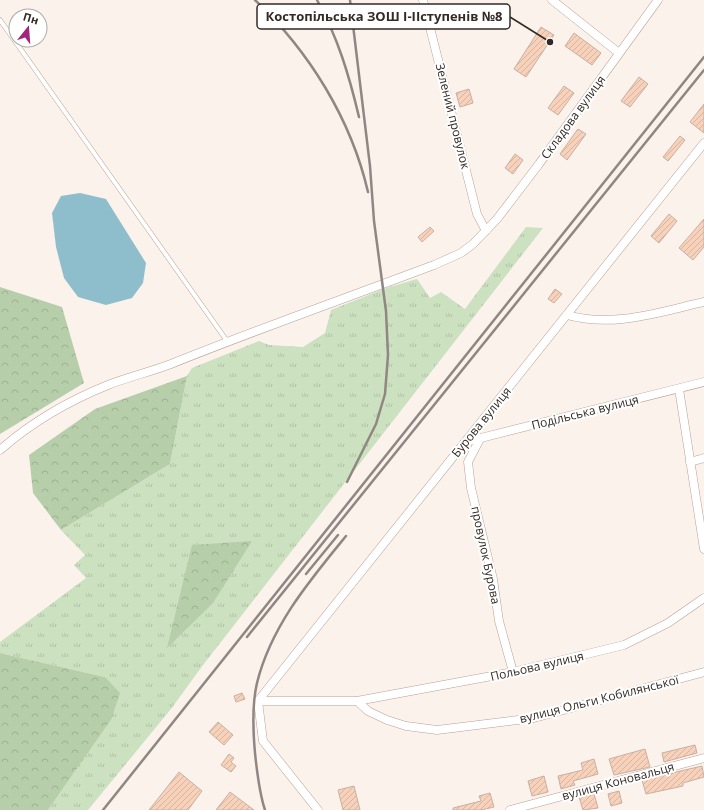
<svg xmlns="http://www.w3.org/2000/svg" width="704" height="810" viewBox="0 0 704 810" font-family="'Open Sans',sans-serif">
  <style>
    .grass { fill: url(#grass-tufts) }
    .forest { fill: url(#forest-crowns) }
    .water { fill: #8ebecc }
    .building { fill: url(#building-hatch); stroke: #c7b0a3 }
    .lines { fill: none; stroke-linecap: round; stroke-linejoin: round }
    .lane-casing { stroke: #b8a295; stroke-width: 5 }
    .street-casing { stroke: #b8a295; stroke-width: 9 }
    .lane { stroke: #fff; stroke-width: 4 }
    .street { stroke: #fff; stroke-width: 8 }
    .rail { stroke: #908782; stroke-width: 2.5 }
    .labels { text-anchor: middle; dominant-baseline: central; stroke-width: 4; stroke-linejoin: round; paint-order: stroke }
    .street-label { font-size: 12px; fill: #332a25; stroke: #fff }
    .leader { fill: none; stroke: #332a25; stroke-width: 1.5 }
    .callout-dot { fill: #332a25; stroke: #fff; stroke-width: 1.5 }
    .callout { fill: #fff; stroke: #332a25; stroke-width: 1.5 }
    .callout-label { font-size: 13px; text-anchor: middle; font-weight: bold; fill: #332a25 }
  </style>
  <defs>
    <pattern id="grass-tufts" width="24" height="20" patternUnits="userSpaceOnUse"><rect width="24" height="20" fill="#cce1c0"/><path d="M3 7l-1-3M5 7V3M7 7l1-3M15 17l-1-3M17 17v-4M19 17l1-3" fill="none" stroke="#b0c1a5"/></pattern>
    <pattern id="forest-crowns" width="20" height="18" patternUnits="userSpaceOnUse"><rect width="20" height="18" fill="#b7ceaa"/><path d="M2 6a3 3 0 1 1 6 0M12 15a3 3 0 1 1 6 0" fill="none" stroke="#9eb192"/></pattern>
    <pattern id="building-hatch" width="6" height="6" patternUnits="userSpaceOnUse"><rect width="6" height="6" fill="#f8d1ba"/><path d="M-1 1l2-2M0 6l6-6M5 7l2-2" fill="none" stroke="#d5b4a0"/></pattern>
  </defs>
  <rect width="100%" height="100%" fill="#fbf2ec"/>
  <!-- grass -->
  <path class="grass" d="M526,227L543,228L203,665L171,709L88,810H48L111,720L105,677L0,653V642L86,578L74,565L85,555L61,530L170,464L187,376L192,368L259,341L269,345L303,347L325,333L331,310L386,288L417,279L430,298L441,292L465,309Z"/>
  <!-- forest -->
  <g class="forest">
    <path d="M0,287L62,307L84,383L0,434Z"/>
    <path d="M187,376L170,464L61,530L33,493L29,455L95,409Z"/>
    <path d="M252,541L213,603L167,648L192,545Z"/>
    <path d="M0,653L105,677L120,693L111,720L48,810H0Z"/>
  </g>
  <!-- water -->
  <path class="water" d="M80,193L106,199L146,263L143,283L132,298L106,305L78,297L64,278L56,247L52,213L61,196Z"/>
  <!-- building -->
  <g class="building">
    <path d="M541,27L554,35L526,77L514,69Z"/>
    <path d="M574,33L601,53L592,65L565,46Z"/>
    <path d="M639,77L648,84L630,107L621,101Z"/>
    <path d="M564,86L574,93L558,115L548,108Z"/>
    <path d="M469,89L473,103L460,107L456,93Z"/>
    <path d="M704,104V133L690,122Z"/>
    <path d="M578,129L586,134L567,160L560,154Z"/>
    <path d="M680,136L685,140L668,161L663,157Z"/>
    <path d="M515,154L523,160L513,174L505,168Z"/>
    <path d="M669,214L677,221L659,243L651,236Z"/>
    <path d="M704,219V247L693,260L679,248Z"/>
    <path d="M430,227L434,231L422,242L418,237Z"/>
    <path d="M555,289L562,294L554,303L548,299Z"/>
    <path d="M242,693L245,699L236,702L234,696Z"/>
    <path d="M218,722L233,735L224,745L209,732Z"/>
    <path d="M695,745L697,753L664,762L662,753Z"/>
    <path d="M645,749L650,767L614,775L609,759Z"/>
    <path d="M229,754L234,758L231,762L236,766L231,772L221,765Z"/>
    <path d="M594,759L598,774L573,781L575,785L561,789L558,776L583,770L581,763Z"/>
    <path d="M702,766L704,777L683,783V786L646,794L642,780Z"/>
    <path d="M179,772L202,791L188,810H149Z"/>
    <path d="M544,776L548,792L532,796L528,781Z"/>
    <path d="M354,786L360,810H343L338,790Z"/>
    <path d="M619,791L622,803L611,806L608,794Z"/>
    <path d="M230,792L254,810H216Z"/>
    <path d="M490,793L494,807L481,810H453V808L481,801L479,796Z"/>
    <path d="M594,794L598,808L583,810L579,797Z"/>
  </g>
  <g class="lines">
    <defs>
      <path id="lane" d="M0,20L227,341"/>
      <g id="street">
        <path d="M423,0L477,214L486,231"/>
        <path d="M552,0L619,53"/>
        <path d="M567,315C613,328 659,312 704,302"/>
        <path d="M679,389L704,549"/>
        <path d="M480,439L468,462L471,488L493,579L499,621L513,672"/>
        <path d="M465,442L704,382"/>
        <path d="M0,450C32,422 68,401 108,385C128,377 150,372 171,364C258,329 346,298 434,265L461,253L473,244L497,219L539,164L658,0"/>
        <path d="M690,462L704,458"/>
        <path d="M258,701L704,143"/>
        <path d="M258,701H357L513,672L624,645L668,623L704,598"/>
        <path d="M258,701L263,741L318,810"/>
        <path d="M357,701L368,711L387,720L406,726L437,730L534,718L704,672"/>
        <path d="M510,810L704,758"/>
      </g>
    </defs>
    <!-- lane casing -->
    <use href="#lane" class="lane-casing"/>
    <!-- street casing -->
    <use href="#street" class="street-casing"/>
    <!-- lane -->
    <use href="#lane" class="lane"/>
    <!-- street -->
    <use href="#street" class="street"/>
    <!-- rail -->
    <g class="rail">
      <path d="M255,0C309,51 351,119 368,192"/>
      <path d="M317,0C338,38 349,75 359,117"/>
      <path d="M347,482L376,424L385,394L388,355L386,311L374,221L370,166L350,0"/>
      <path d="M306,574L338,535"/>
      <path d="M247,637L704,70"/>
      <path d="M103,810L704,57"/>
      <path d="M265,810C259,792 257,772 255,753C253,731 252,704 257,683C271,626 310,580 346,536"/>
    </g>
  </g>
  <g class="labels">
    <!-- street labels -->
    <g class="street-label">
      <text transform="translate(453 116) rotate(76)">Зелений провулок</text>
      <text transform="translate(573 117) rotate(-54)">Складова вулиця</text>
      <text transform="translate(585 412) rotate(-14)">Подільська вулиця</text>
      <text transform="translate(481 422) rotate(-51)">Бурова вулиця</text>
      <text transform="translate(486 555) rotate(78)">провулок Бурова</text>
      <text transform="translate(537 666) rotate(-13)">Польова вулиця</text>
      <text transform="translate(599 699) rotate(-14)">вулиця Ольги Кобилянської</text>
      <text transform="translate(618 781) rotate(-15)">вулиця Коновальця</text>
    </g>
  </g>
  <!-- callouts -->
  <path class="leader" d="M550 42L510 17"/>
  <circle class="callout-dot" cx="550" cy="42" r="4"/>
  <rect class="callout" x="257" y="4" width="253" height="25" rx="4"/>
  <g class="callout-label">
    <text x="384" y="21">Костопільська ЗОШ І-ІІступенів №8</text>
  </g>
  <!-- north arrow -->
  <g transform="translate(28 28) rotate(17)"><circle r="19" fill="#ffffff" stroke="#adaaa8"/>
  <path d="M0-3L7 15L0 10L-7 15Z" fill="#a1267c"/>
  <text y="-6" font-size="11" font-weight="bold" text-anchor="middle" fill="#332a25">Пн</text>
  </g>
</svg>
